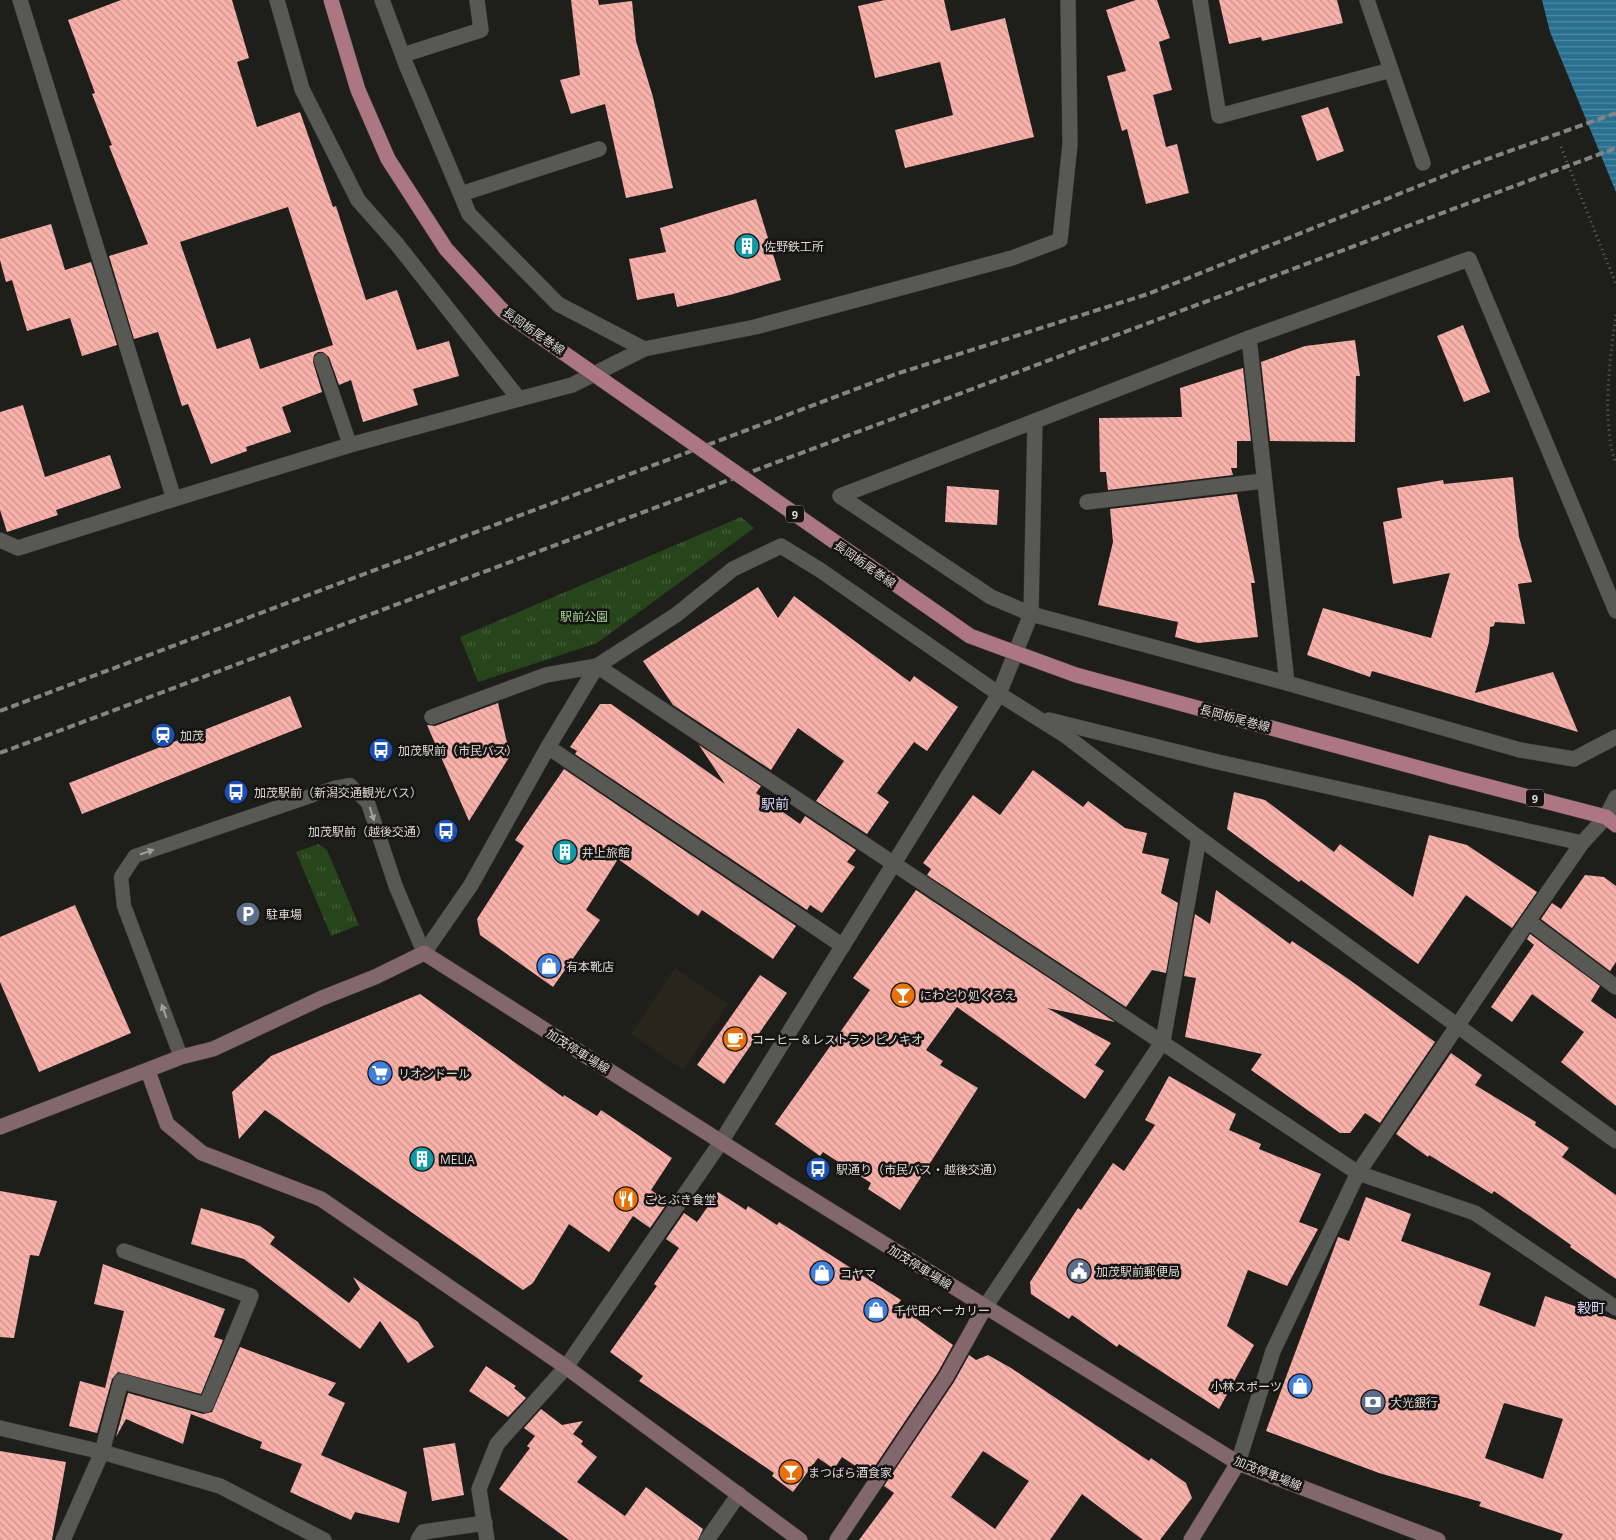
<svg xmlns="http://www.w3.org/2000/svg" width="1616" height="1540" viewBox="0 0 1616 1540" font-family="'Open Sans','Noto Sans JP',sans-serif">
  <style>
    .built { fill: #27251c }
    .grass { fill: url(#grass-tufts) }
    .water { fill: url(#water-rules) }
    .building { fill: url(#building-back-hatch); fill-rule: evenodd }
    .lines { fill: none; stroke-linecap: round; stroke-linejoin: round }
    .lane-casing { stroke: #3b3a38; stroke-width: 15 }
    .street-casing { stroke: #3b3a38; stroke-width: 16 }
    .secondary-casing { stroke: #3b3a38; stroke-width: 16 }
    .primary-casing { stroke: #3b3a38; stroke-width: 16 }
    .path { stroke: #666663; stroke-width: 3; stroke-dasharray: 1 4; stroke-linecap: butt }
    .lane { stroke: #585855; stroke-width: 14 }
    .street { stroke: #585855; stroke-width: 15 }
    .secondary { stroke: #82676b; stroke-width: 15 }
    .primary { stroke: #ac7780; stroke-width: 15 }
    .rail { stroke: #848481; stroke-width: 4; stroke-dasharray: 8 4; stroke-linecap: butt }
    .primary-bridge-casing { stroke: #3b3a38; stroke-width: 16; stroke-linecap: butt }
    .primary-bridge { stroke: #ac7780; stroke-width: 15 }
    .oneway { fill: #a0a09d }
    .labels { text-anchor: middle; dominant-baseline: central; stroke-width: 5; stroke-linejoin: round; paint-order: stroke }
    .shield { fill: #151412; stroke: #a09f9d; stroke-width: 1 }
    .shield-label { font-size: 11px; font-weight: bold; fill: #dbdad8 }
    .poi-label { font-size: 12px; fill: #dbdad8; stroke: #151412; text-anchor: start }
    .street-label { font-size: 12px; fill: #dbdad8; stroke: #151412 }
    .park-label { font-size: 12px; fill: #a1d78d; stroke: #151412 }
    .neighbourhood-label { font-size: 14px; fill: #d6d2fd; stroke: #151412 }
  </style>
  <defs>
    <pattern id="grass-tufts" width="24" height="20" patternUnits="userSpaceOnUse" patternTransform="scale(1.25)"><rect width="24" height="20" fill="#27451a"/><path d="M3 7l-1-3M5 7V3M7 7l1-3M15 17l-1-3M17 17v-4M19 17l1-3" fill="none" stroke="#465f3b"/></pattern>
    <pattern id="water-rules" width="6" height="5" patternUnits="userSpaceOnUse" patternTransform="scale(1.25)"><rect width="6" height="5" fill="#29708f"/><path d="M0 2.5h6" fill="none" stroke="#528aa3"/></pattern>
    <pattern id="building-back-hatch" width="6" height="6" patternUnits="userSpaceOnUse" patternTransform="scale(1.25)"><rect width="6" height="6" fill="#f9b1aa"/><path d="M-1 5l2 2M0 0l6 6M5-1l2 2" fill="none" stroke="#cb9590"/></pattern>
  </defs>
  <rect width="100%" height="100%" fill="#1e1e1b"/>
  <!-- built -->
  <path class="built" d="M675,968L728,1004L683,1070L631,1034Z"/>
  <!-- grass -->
  <g class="grass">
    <path d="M741,517L754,528L597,643L478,682L460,637Z"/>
    <path d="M318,844L327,850L359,925L331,936L296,852Z"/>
  </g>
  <!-- water -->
  <path class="water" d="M1542,0H1616V192L1550,32Z"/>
  <!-- building -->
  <g class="building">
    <path d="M121,0H232L249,58L237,62L257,127L300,112L333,207L336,206L366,300L397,290L417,350L449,341L459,376L413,389L418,405L363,422L351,380L339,385L329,357L323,352H318L314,355L313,362L322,392L282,407L291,432L246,447L247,451L211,464L188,404L182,406L158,332L134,339L109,256L148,244L109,146L112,145L92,94L95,93L68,20ZM288,207L333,345L260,369L250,338L217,349L180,242Z"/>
    <path d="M571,0H598L599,5L632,1L636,41L653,97L673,188L626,198L605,104L571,114L560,80L580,75Z"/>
    <path d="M885,0H944L951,31L1005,18L1034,137L905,168L895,130L953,115L940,62L875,78L858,6Z"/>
    <path d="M1136,0H1157L1170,38L1159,42L1172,90L1153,95L1166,147L1177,144L1189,193L1146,204L1127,129L1122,131L1107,76L1126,71L1106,10Z"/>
    <path d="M1219,0H1337L1343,23L1262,41L1261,37L1229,44Z"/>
    <path d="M1328,107L1344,151L1317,161L1301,116Z"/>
    <path d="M756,199L781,280L730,295L677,307L674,293L637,300L629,259L666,252L660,228Z"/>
    <path d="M51,224L65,270L91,262L117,345L82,356L70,318L27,331L12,280L6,282L0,260V239Z"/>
    <path d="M1463,325L1490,392L1464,402L1437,336Z"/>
    <path d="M1355,340L1360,376H1356L1355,442L1270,441L1261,362L1305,346Z"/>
    <path d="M1243,368L1251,441H1237V468H1231L1233,475L1108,490L1106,472H1100L1099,418L1182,417L1180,388Z"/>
    <path d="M23,405L45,477L110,455L121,488L56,510L58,515L7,532L0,510V412Z"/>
    <path d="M1513,477L1519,537L1532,582L1518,584L1525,624L1495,622L1494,626L1490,627L1489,642L1475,693L1553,672L1578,732L1372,671L1370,677L1307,655L1323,608L1431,638L1450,573L1393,584L1383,522L1402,518L1397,488L1443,480L1444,484Z"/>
    <path d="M947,486L999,490L997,525L945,522Z"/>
    <path d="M1237,494L1255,583H1251L1258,637L1198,643L1175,637L1178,622L1098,605L1113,542L1110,509Z"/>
    <path d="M758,587L778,618L794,596L910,682L914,676L958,707L927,751L914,742L877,793L889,802L867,834L816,801L844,761L798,728L771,770L673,705L643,661Z"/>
    <path d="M290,696L302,727L82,814L69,783Z"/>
    <path d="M498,703L510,756L469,821L427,725L435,726Z"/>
    <path d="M600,704H611L725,784L699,745L761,786L756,793L800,824L805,816L856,850L847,862L855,867L822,913L810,905L807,910L575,754L577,751L570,747Z"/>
    <path d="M564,769L796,926L773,959L702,910L698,916L618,859L586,910L600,920L553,987L480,935L477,919L524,846L515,840Z"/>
    <path d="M1033,770L1083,807L1088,801L1125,828L1147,833L1142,853L1169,859L1161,893L1178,903L1166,973L1152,970L1126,1007L927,875L931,869L923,863L973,795L1000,815Z"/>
    <path d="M1234,792L1265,800L1334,852L1340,844L1413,897L1429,835L1467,845L1537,892L1512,928L1466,895L1418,964L1301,880L1299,882L1227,829Z"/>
    <path d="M1585,875L1604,877L1616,886V962L1610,971L1541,919L1552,903L1561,909Z"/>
    <path d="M916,890L1115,1022L1047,1008L1111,1043L1095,1065L1104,1071L1085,1099L957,1007L926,1050L943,1061L940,1065L978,1088L900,1210L868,1189L871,1183L823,1152L820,1156L775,1124L870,990L853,978Z"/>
    <path d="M1216,890L1290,944L1292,941L1347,978L1435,1042L1380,1123L1365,1113L1350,1133H1340L1251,1070L1262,1054L1185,1037L1196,978L1184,976L1195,914L1210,924Z"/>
    <path d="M75,905L131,1033L39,1072L0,982V937Z"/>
    <path d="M1530,934L1600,986L1591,1001L1616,1019V1106L1561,1062L1584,1032L1532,994L1512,1022L1491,1007L1534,945L1527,939Z"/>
    <path d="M760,975L787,993L724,1084L697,1065Z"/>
    <path d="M420,994L563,1097L564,1095L597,1116L601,1110L672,1158L651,1190L668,1202L650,1228L633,1216L609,1252L569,1224L533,1283L523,1290L265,1110L239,1139L232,1092L271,1056Z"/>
    <path d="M1451,1053L1482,1075L1475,1085L1536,1122L1535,1125L1569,1148L1562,1157L1616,1195V1279L1570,1247L1571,1245L1494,1191L1492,1194L1429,1155L1428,1157L1396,1134Z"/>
    <path d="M1169,1076L1236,1114L1229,1130L1261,1144L1259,1149L1321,1174L1299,1222L1318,1229L1287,1286L1248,1270L1227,1326L1254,1345L1219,1409L1119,1344L1117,1347L1072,1315L1069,1319L1031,1294L1030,1282L1078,1208L1081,1210L1113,1163L1124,1171L1155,1125L1145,1120Z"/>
    <path d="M0,1191L57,1201L39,1256L30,1255L14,1338L0,1337Z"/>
    <path d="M718,1192L746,1210L748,1206L777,1225L779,1222L901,1300L897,1305L953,1345L938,1372L869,1475L842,1457L834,1469L818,1458L793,1492L772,1476L774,1473L639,1381L643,1376L610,1352L657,1286L654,1284L679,1248L666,1239L684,1213L697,1222Z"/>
    <path d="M1366,1197L1411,1214L1401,1241L1491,1273L1479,1305L1535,1327L1545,1296L1616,1320V1540H1560L1563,1534L1479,1506L1481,1502L1379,1473L1266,1431L1338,1237L1349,1241ZM1504,1403L1563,1419L1543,1479L1485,1458Z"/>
    <path d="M201,1208L260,1226L275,1237L270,1244L349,1303L360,1289L353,1277L418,1322L434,1347L408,1363L380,1321L360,1349L244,1259L191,1244Z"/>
    <path d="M103,1264L225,1309L214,1337L223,1340L201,1394L118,1372L112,1379L97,1433L69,1426L80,1381L105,1388L124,1311L94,1304Z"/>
    <path d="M240,1347L336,1383L328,1395L345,1403L321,1455L407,1492L399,1523L355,1512L351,1520L290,1492L302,1464L260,1448L262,1442L191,1414L183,1444L126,1419L116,1437L128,1393L203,1414L212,1412Z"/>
    <path d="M969,1355L976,1360L988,1355L1011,1368L1149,1461L1151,1458L1186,1483L1192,1498L1160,1540H1143L1082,1494L1050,1540H859L894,1493L884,1486L954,1382ZM983,1451L1029,1481L995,1529L951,1497Z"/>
    <path d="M486,1366L516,1386L514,1388L526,1398L508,1417L469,1391Z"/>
    <path d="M541,1409L562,1425L583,1421L573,1434L583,1441L581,1444L597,1457L577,1482L625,1516L646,1487L703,1529L698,1540H569L499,1489L530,1448L527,1446L535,1436L524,1428Z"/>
    <path d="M455,1443L464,1495L432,1501L423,1448Z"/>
    <path d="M0,1451L66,1462L52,1540H0Z"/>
  </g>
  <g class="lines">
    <defs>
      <g id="lane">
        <path d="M321,360L350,445"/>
        <path d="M181,1057L124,906L121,877L135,856L334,788L350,785L368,803L396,887L424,953"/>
      </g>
      <g id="street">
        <path d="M277,0L302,89L358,200L396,243L519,399L572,385L644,349L755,327L1012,258L1060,240L1070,144L1068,0"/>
        <path d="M382,0L407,67L469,214L558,304L644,349"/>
        <path d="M1200,0L1219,116L1391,70"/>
        <path d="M1367,0L1423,163"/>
        <path d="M403,55L481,30L477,0"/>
        <path d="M461,194L599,149"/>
        <path d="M1249,338L1287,683"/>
        <path d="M1035,421L840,496L991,597L1031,614L1287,683L1520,750L1574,759L1616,737"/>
        <path d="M174,499L350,445L519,399"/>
        <path d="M1087,502L1263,481"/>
        <path d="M0,540L18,548L174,499L20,0"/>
        <path d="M597,666L1358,1173L1475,1213L1616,1308"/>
        <path d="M432,717L546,675L597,666L676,615L733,569L781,546L820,570L999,694L1066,736L1199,838L1616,1141"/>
        <path d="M1049,720L1218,762L1582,843"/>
        <path d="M548,747L843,946"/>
        <path d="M1528,921L1616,987"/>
        <path d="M424,953L471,885L548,747L597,666"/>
        <path d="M985,1307L1163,1041L1199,838"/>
        <path d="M0,1428L102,1452L220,1486L324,1540"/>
        <path d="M1238,1463L1273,1351L1358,1173L1528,921L1582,843L1606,817L1616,797"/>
        <path d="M63,1540L102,1452L121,1381L206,1405L251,1296L124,1251"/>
        <path d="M418,1540L423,1532L485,1523"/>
        <path d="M487,1540L479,1489L497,1444L566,1367L721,1142L999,694L1031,614L1035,421L1249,338L1469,259L1616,611"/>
        <path d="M707,1540L739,1494"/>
      </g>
      <g id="secondary">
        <path d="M148,1071L167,1124L202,1153L321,1199L566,1367L800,1540"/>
        <path d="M0,1127L181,1057L213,1049L322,998L375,977L424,953L786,1183L1238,1463L1438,1540"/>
        <path d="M837,1540L946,1377L985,1307"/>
        <path d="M1191,1540L1238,1463"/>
      </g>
      <path id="primary" d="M1452,777L1606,817L1616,825"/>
    </defs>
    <!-- lane casing -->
    <use href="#lane" class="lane-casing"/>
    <!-- street casing -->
    <use href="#street" class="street-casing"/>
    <!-- secondary casing -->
    <use href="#secondary" class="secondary-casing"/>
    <!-- primary casing -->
    <use href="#primary" class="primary-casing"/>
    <!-- path -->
    <g class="path">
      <path d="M1561,147L1616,284"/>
      <path d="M1616,315C1610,355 1601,425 1616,463"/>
    </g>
    <!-- lane -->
    <use href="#lane" class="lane"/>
    <!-- street -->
    <use href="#street" class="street"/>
    <!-- secondary -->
    <use href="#secondary" class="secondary"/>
    <!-- primary -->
    <use href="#primary" class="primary"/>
    <!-- rail -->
    <g class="rail">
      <path d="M0,711L896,374L1148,294L1479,162L1616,113"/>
      <path d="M0,753L1616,148"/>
    </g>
    <defs>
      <path id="primary-bridge" d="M331,0L358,90L388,159L446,249L502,310L970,636L1076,675L1452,777"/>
    </defs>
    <!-- primary-bridge casing -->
    <use href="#primary-bridge" class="primary-bridge-casing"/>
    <!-- primary-bridge -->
    <use href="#primary-bridge" class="primary-bridge"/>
  </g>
  <!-- one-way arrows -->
  <defs><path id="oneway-solid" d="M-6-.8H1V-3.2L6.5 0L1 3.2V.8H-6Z" transform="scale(1.25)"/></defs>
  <g class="oneway">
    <use href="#oneway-solid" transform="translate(372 814) rotate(72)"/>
    <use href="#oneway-solid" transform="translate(147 852) rotate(-19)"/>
    <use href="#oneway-solid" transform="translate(164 1011) rotate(-110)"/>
  </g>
  <!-- icons -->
  <defs>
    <symbol id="building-disc" viewBox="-11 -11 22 22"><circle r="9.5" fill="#0f9aa8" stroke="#151412"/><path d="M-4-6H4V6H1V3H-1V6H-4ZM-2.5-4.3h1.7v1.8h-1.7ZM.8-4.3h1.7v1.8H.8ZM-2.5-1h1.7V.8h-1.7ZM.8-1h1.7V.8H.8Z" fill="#fff"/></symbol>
    <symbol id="station-disc" viewBox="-11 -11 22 22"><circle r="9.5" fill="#1a4fb4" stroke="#151412"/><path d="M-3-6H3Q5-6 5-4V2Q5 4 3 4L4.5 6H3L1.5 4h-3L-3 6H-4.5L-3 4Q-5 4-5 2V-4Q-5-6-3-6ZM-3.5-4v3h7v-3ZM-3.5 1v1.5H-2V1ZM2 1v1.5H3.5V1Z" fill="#fff"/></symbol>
    <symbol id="bus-disc" viewBox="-11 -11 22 22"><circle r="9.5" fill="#1a4fb4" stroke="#151412"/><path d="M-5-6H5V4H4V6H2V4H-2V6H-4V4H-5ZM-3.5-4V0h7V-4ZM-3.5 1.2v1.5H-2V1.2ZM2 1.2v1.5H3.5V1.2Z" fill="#fff"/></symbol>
    <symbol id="parking-disc" viewBox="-11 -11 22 22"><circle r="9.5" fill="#5c6f8a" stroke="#151412"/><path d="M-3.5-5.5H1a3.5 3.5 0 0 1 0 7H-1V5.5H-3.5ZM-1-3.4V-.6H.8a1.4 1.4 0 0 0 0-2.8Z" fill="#fff"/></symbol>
    <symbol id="shop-disc" viewBox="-11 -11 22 22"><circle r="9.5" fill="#3f7fe0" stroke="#151412"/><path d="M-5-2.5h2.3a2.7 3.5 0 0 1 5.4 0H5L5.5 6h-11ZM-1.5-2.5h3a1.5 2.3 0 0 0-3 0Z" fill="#fff"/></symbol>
    <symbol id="bar-disc" viewBox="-11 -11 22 22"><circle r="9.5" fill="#e8710a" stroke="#151412"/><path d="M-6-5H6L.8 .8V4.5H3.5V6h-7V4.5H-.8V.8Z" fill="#fff"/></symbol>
    <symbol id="cafe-disc" viewBox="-11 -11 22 22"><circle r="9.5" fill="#e8710a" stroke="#151412"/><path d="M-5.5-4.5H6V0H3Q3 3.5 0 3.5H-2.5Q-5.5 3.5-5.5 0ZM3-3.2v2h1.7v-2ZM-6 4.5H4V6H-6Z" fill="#fff"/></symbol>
    <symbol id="supermarket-disc" viewBox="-11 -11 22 22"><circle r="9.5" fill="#3f7fe0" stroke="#151412"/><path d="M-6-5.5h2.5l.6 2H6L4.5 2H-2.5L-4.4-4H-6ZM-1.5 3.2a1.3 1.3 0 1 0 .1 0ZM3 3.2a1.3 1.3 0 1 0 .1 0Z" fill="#fff"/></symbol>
    <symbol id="restaurant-disc" viewBox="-11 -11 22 22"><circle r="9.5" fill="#e8710a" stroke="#151412"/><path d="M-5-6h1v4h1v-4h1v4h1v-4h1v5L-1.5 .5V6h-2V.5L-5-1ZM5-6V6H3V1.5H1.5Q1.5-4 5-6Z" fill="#fff"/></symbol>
    <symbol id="civic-disc" viewBox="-11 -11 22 22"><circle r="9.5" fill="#5c6f8a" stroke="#151412"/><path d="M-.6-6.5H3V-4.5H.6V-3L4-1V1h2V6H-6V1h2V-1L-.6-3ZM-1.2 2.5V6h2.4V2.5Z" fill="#fff"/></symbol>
    <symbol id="bank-disc" viewBox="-11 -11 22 22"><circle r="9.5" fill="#5c6f8a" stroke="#151412"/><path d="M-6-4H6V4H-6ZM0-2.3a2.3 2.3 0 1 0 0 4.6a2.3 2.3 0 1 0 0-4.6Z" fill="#fff"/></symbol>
  </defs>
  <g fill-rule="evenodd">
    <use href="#building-disc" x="733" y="232" width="28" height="28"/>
    <use href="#station-disc" x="149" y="721" width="28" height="28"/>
    <use href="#bus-disc" x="367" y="736" width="28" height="28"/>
    <use href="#bus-disc" x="222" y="778" width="28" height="28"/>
    <use href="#bus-disc" x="432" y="817" width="28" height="28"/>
    <use href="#building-disc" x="551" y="838" width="28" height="28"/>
    <use href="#parking-disc" x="234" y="900" width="28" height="28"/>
    <use href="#shop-disc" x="535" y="952" width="28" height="28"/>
    <use href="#bar-disc" x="889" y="981" width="28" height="28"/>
    <use href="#cafe-disc" x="721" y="1025" width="28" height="28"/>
    <use href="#supermarket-disc" x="366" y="1059" width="28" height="28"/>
    <use href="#building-disc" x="408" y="1145" width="28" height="28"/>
    <use href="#bus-disc" x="804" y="1155" width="28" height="28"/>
    <use href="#restaurant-disc" x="612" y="1185" width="28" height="28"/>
    <use href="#civic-disc" x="1065" y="1257" width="28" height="28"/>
    <use href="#shop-disc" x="808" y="1259" width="28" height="28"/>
    <use href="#shop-disc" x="862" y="1296" width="28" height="28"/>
    <use href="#shop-disc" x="1286" y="1372" width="28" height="28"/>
    <use href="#bank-disc" x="1359" y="1388" width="28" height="28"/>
    <use href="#bar-disc" x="777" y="1458" width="28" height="28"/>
  </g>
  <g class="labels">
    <!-- shield labels -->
    <g class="shield">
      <rect x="786" y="505.5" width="18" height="17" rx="4"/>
      <rect x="1526" y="789.5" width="18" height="17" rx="4"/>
    </g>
    <g class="shield-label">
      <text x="795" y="514">9</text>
      <text x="1535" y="798">9</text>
    </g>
    <!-- poi labels -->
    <g class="poi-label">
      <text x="764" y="246">佐野鉄工所</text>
      <text x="180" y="735">加茂</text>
      <text x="398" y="750">加茂駅前（市民バス）</text>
      <text x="254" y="792">加茂駅前（新潟交通観光バス）</text>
      <text x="428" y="831" text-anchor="end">加茂駅前（越後交通）</text>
      <text x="582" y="852">井上旅館</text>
      <text x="266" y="914">駐車場</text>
      <text x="566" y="966">有本靴店</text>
      <text x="920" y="995">にわとり処くろえ</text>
      <text x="752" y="1039">コーヒー＆レストラン ピノキオ</text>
      <text x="398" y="1073">リオンドール</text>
      <text x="440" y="1159">MELIA</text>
      <text x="836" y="1169">駅通り（市民バス・越後交通）</text>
      <text x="644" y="1199">ことぶき食堂</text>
      <text x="1096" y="1271">加茂駅前郵便局</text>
      <text x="840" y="1273">コヤマ</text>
      <text x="894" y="1310">千代田ベーカリー</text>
      <text x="1282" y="1386" text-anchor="end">小林スポーツ</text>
      <text x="1390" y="1402">大光銀行</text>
      <text x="808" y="1472">まつばら酒食家</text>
    </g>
    <!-- street labels -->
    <g class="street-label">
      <text transform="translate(534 331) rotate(35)">長岡栃尾巻線</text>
      <text transform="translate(865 564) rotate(35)">長岡栃尾巻線</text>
      <text transform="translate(1235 718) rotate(15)">長岡栃尾巻線</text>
      <text transform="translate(578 1051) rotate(32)">加茂停車場線</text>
      <text transform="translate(920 1267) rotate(32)">加茂停車場線</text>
      <text transform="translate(1268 1473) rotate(22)">加茂停車場線</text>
    </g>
    <!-- park labels -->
    <g class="park-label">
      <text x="584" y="616">駅前公園</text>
    </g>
    <!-- neighbourhood labels -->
    <g class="neighbourhood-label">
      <text x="775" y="803">駅前</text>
      <text x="1591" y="1307">穀町</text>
    </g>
  </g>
</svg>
